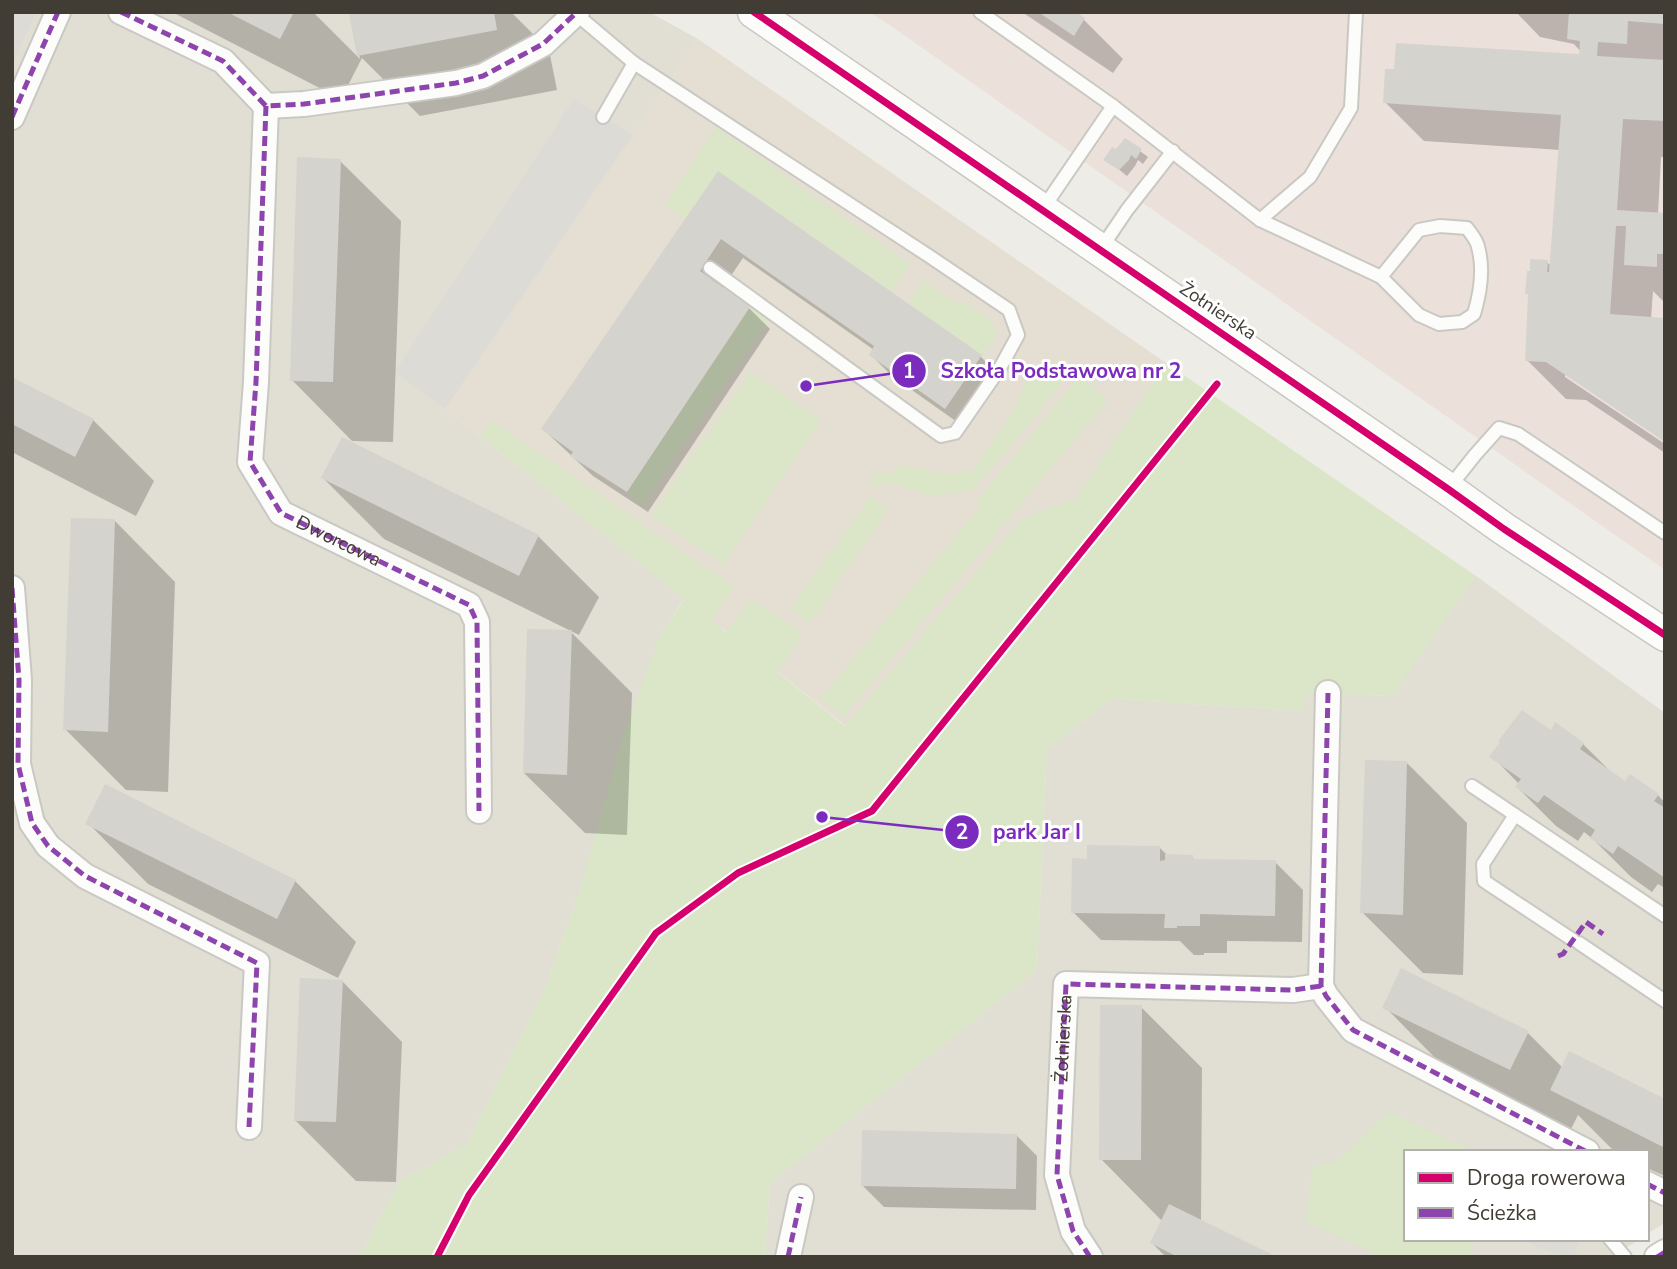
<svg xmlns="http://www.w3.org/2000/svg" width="1677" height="1269" viewBox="0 0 1677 1269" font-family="'Nunito Sans',sans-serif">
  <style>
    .residential { fill: #e1ded4 }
    .education { fill: #e4dfd2 }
    .medical { fill: #ece0db }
    .green { fill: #dae6c7 }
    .parking { fill: #dcdbd6 }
    .shadow { fill: #0003 }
    .building { fill: #d5d3cd }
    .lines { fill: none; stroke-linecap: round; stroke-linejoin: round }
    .service-casing { stroke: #c9c8c2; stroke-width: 16 }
    .minor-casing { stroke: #c9c8c2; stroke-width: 28 }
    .tertiary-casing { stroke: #c9c8c2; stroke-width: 35 }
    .service { stroke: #fcfcfb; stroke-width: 12 }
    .minor { stroke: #fcfcfb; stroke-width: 24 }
    .tertiary { stroke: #fcfcfb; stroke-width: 32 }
    .quiet { stroke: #8e44ad; stroke-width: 5; stroke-dasharray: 10 5; stroke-linecap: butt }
    .cycleway-casing { stroke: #fff; stroke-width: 11 }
    .cycleway { stroke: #d6006c; stroke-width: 7 }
    .labels { text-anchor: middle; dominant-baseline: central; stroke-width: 6; stroke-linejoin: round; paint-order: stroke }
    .street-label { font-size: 19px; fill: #423d34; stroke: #fff }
    .leader { fill: none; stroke: #7b2cbf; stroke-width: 2.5 }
    .callout-dot { fill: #7b2cbf; stroke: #fff; stroke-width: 2.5 }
    .mark-label { font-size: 21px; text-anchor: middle; font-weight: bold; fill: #fff }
    .callout-label { font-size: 21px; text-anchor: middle; font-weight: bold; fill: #7b2cbf; stroke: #fff; stroke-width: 6; stroke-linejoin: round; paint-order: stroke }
  </style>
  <rect width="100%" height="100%" fill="#edece6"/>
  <!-- residential -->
  <g class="residential">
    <path d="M12,12H649L698,39L445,409L684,598L659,638L582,884L546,987L466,1145L400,1181L359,1257H12Z"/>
    <path d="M1476,576L1665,713V1223L1647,1234V1152H1406V1239H1640L1612,1257H765L770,1183L1037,970L1047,749L1112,699L1303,711L1305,693L1391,696Z"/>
  </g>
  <!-- education -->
  <path class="education" d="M698,39L1166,363L1076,498L1021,519L846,726L445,409Z"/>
  <!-- medical -->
  <path class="medical" d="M869,12H1665V570L891,26Z"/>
  <!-- green -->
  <g class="green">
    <path d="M716,127L910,264L891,291L719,172L685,219L665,205Z"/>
    <path d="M923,281L959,305L963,301C975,310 1004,323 993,342C990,347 985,351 982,355L909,303Z"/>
    <path d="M750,307L769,319L642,506L627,492Z"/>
    <path d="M1166,363L1476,576L1392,696L1306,693L1303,711L1112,699L1047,749L1037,970L770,1183L765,1257H359L400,1181L466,1145L546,987L582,884L621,741L659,638L684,599L480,436L491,420L734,587L712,619L726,632L751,599L800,631L801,637L777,672L845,726L1021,519L1076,498Z"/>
    <path d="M1034,365H1067L1075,367L1017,439L972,490L932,496L885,482L880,489L869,482L877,471L890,475L900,465L948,474L972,471L1011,415Z"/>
    <path d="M750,372L821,420L724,564L651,516Z"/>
    <path d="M1080,376L1108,400L843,717L821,698L980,507L976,502Z"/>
    <path d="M871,496L888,509L810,623L791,609Z"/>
    <path d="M1389,1112L1474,1152H1406V1239H1473L1469,1257H1384L1306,1222L1312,1167L1339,1160Z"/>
  </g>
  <!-- parking -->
  <g class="parking">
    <path d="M12,12H36L12,65Z"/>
    <path d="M574,99L633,135L445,409L395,372Z"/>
    <path d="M1519,1239H1581L1573,1257H1563Z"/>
  </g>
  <!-- shadow -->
  <g class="shadow">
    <path d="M172,12H313L360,59L351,15L367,12H511L549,50L557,90L420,116L362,58L341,99Z"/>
    <path d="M1022,12H1073L1084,20L1123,59L1113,73Z"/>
    <path d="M1516,12H1665V157H1661L1658,214H1665V303L1653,291L1651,319L1565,373V377L1665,444V453L1586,400L1566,399L1527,360L1530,296L1527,293L1531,272L1547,262L1551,266L1560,150L1424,141L1385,102L1581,56V52L1574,44L1540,37Z"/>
    <path d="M1125,140L1148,157L1143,164L1138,160L1135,166L1127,176L1106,159L1116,152Z"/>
    <path d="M340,161L401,221L393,442L352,441L292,380Z"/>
    <path d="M719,174L981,357L1002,378L967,429L892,376L871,355L874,350L743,258L722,289L749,308L770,329L648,512L593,476L543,429Z"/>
    <path d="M12,379L93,420L154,481L136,516L12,452Z"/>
    <path d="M323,478L538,536L599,597L579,635L384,539Z"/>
    <path d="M115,521L175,582L168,792L126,790L65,729Z"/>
    <path d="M571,632L632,693L627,835L585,833L524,773Z"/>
    <path d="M1551,732L1583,744L1614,775L1626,783L1658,795L1665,803V888L1658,884L1652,892L1631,877L1593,839L1584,832L1578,841L1556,826L1517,787L1519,784L1492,756Z"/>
    <path d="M1407,763L1467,823L1463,975L1423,973L1362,912Z"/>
    <path d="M88,823L295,881L356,942L338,978L148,884Z"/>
    <path d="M1160,848L1168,856L1192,857L1196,861L1275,862L1303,890L1302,942L1227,941V953H1204V955H1194L1180,941L1101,940L1073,912L1088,861Z"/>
    <path d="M342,981L402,1042L396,1182L356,1181L295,1120Z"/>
    <path d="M1141,1007L1202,1068L1201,1222L1273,1257H1166L1152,1243L1163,1220H1161L1101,1159Z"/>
    <path d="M1385,1007L1528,1033L1563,1068L1665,1101V1176L1647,1168V1152L1613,1150L1578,1115L1571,1129L1445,1068Z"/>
    <path d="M1016,1135L1037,1156L1036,1210L884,1207L863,1186Z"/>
  </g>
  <!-- building -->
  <g class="building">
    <path d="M227,12H294L280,39Z"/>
    <path d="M358,12H494L497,30L357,56L349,14Z"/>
    <path d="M1038,12H1076L1085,18L1074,36Z"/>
    <path d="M1569,12H1665V24L1628,21L1627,44L1598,42L1597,56L1665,60V121L1623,119L1617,210L1665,213L1664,254H1657V267L1624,265L1626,226H1616L1610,314L1665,318V442L1546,362L1525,361L1528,294H1525L1527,271H1530V259L1548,260L1547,272H1549L1561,115L1383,103L1385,69H1394L1396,43L1579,54L1580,41L1567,39Z"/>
    <path d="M1125,138L1142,149L1136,159L1131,155L1129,160L1119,170L1103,160L1112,147L1116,149Z"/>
    <path d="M297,157L341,159L333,382L290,381Z"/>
    <path d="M718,171L982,355L945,409L869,355L874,346L721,239L700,271L750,307L627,492L570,456L573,452L541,429Z"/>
    <path d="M12,377L94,419L75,457L12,424Z"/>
    <path d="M342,437L539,535L519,576L321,478Z"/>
    <path d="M71,518L115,519L108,732L63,730Z"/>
    <path d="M527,629L572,630L567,775L523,773Z"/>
    <path d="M1522,710L1551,730L1555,722L1584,743L1580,749L1625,781L1630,774L1659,794L1654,801L1665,808V878L1618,846L1613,854L1590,838L1595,830L1544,795L1538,803L1515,787L1521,779L1489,757L1500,742L1498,741Z"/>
    <path d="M1365,760L1407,761L1403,915L1360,913Z"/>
    <path d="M105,784L296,880L277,919L85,824Z"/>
    <path d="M1087,845L1160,846V861L1165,860V854L1193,855V859L1276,860L1275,916L1200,914V926H1177V928H1164L1165,914L1071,913L1072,858L1087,859Z"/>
    <path d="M1401,968L1529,1031L1510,1070L1382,1008Z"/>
    <path d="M300,978L343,980L336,1122L294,1121Z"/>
    <path d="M1100,1005H1142L1141,1160H1099Z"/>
    <path d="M1569,1051L1665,1099V1148L1550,1090Z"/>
    <path d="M862,1130L1017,1134L1016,1189L861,1186Z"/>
    <path d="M1169,1204L1277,1257H1178L1150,1243Z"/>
  </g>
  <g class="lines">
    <defs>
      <g id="service">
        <path d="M980,12L1113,106L1260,220L1381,277L1419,315L1439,324L1462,322L1474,314C1480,294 1484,268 1478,247C1477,240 1471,234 1467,228L1440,226L1419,230L1381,277"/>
        <path d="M576,14L634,63L929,256L1009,310L1018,335L1000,368L955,433L941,436L710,268"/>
        <path d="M603,117L634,63"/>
        <path d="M1042,210L1113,106"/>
        <path d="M1260,220L1310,177L1351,108L1356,12"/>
        <path d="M1100,250L1127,210L1173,151"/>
        <path d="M1448,489L1475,455L1499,428L1518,434L1665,533"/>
        <path d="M1472,786L1665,916"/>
        <path d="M1515,815L1483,864L1484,881L1573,940"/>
        <path d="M1579,943L1665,1001"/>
        <path d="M1610,1239L1625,1257"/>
      </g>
      <g id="minor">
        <path d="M121,12L223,61L266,106L304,104L456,83L483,76L543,44L577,12"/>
        <path d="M266,106L256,382L250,462L281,513L469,605L477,622L479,811"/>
        <path d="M12,117L58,12"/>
        <path d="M12,588L19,680L18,764L32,823L48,846L85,876L257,963L249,1127"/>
        <path d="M1328,693L1321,986L1326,996L1353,1030L1587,1152"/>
        <path d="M1647,1184L1665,1193"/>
        <path d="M788,1257L801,1197"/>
        <path d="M1090,1257L1073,1231L1057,1175L1066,984L1293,990L1321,986"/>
        <path d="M1657,1257L1665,1252"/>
      </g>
      <path id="tertiary" d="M754,12L1448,489L1504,529L1665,635"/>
    </defs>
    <!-- service casing -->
    <use href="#service" class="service-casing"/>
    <!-- minor casing -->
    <use href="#minor" class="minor-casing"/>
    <!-- tertiary casing -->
    <use href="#tertiary" class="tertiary-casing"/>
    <!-- service -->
    <use href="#service" class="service"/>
    <!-- minor -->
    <use href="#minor" class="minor"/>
    <!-- tertiary -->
    <use href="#tertiary" class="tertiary"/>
    <!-- quiet -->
    <g class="quiet">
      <path d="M121,12L223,61L266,106L304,104L456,83L483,76L543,44L577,12"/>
      <path id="s1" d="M266,106L256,382L250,462L281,513L469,605L477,622L479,811"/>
      <path d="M12,117L58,12"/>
      <path d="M12,588L19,680L18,764L32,823L48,846L85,876L257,963L249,1127"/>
      <path d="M1328,693L1321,986L1326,996L1353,1030L1587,1152"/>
      <path d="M1558,956L1563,954L1586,922L1603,934"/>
      <path d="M1647,1184L1665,1193"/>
      <path d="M788,1257L801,1197"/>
      <path id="s2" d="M1090,1257L1073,1231L1057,1175L1066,984L1293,990L1321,986"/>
      <path d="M1657,1257L1665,1252"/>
    </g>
    <defs>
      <g id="cycleway">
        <path d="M754,12L1448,489L1504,529L1665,635"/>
        <path d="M437,1257L469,1195L656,933L738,873L872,811L1217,384"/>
      </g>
    </defs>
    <!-- cycleway casing -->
    <use href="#cycleway" class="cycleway-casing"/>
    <!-- cycleway -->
    <use href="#cycleway" class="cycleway"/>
  </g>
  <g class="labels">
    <!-- street labels -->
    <g class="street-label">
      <text transform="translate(1218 311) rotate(34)">Żołnierska</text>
      <text stroke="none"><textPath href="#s1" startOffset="480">Dworcowa</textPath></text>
      <text stroke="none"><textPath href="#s2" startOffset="226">Żołnierska</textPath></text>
    </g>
  </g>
  <!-- callouts -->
  <path class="leader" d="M806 386L909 371M822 817L962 832"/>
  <g class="callout-dot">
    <circle cx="806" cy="386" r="7"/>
    <circle cx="822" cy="817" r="7"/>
    <circle cx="909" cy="371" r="18"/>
    <circle cx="962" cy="832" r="18"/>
  </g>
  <g class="mark-label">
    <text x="909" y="378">1</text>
    <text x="962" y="839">2</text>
  </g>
  <g class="callout-label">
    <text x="1061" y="378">Szkoła Podstawowa nr 2</text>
    <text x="1037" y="839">park Jar I</text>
  </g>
  <!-- border -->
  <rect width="1677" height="1269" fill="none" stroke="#423d34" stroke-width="28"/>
  <!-- legend -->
  <rect x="1404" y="1150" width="245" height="91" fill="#ffffff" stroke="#b3b1ae" stroke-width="2"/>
  <rect x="1418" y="1173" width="35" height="10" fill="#d6006c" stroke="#b3b1ae" stroke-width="2"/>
  <text x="1467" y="1185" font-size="21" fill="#423d34">Droga rowerowa</text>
  <rect x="1418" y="1208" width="35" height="10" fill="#8e44ad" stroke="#b3b1ae" stroke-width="2"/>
  <text x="1467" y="1220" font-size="21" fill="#423d34">Ścieżka</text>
</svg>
